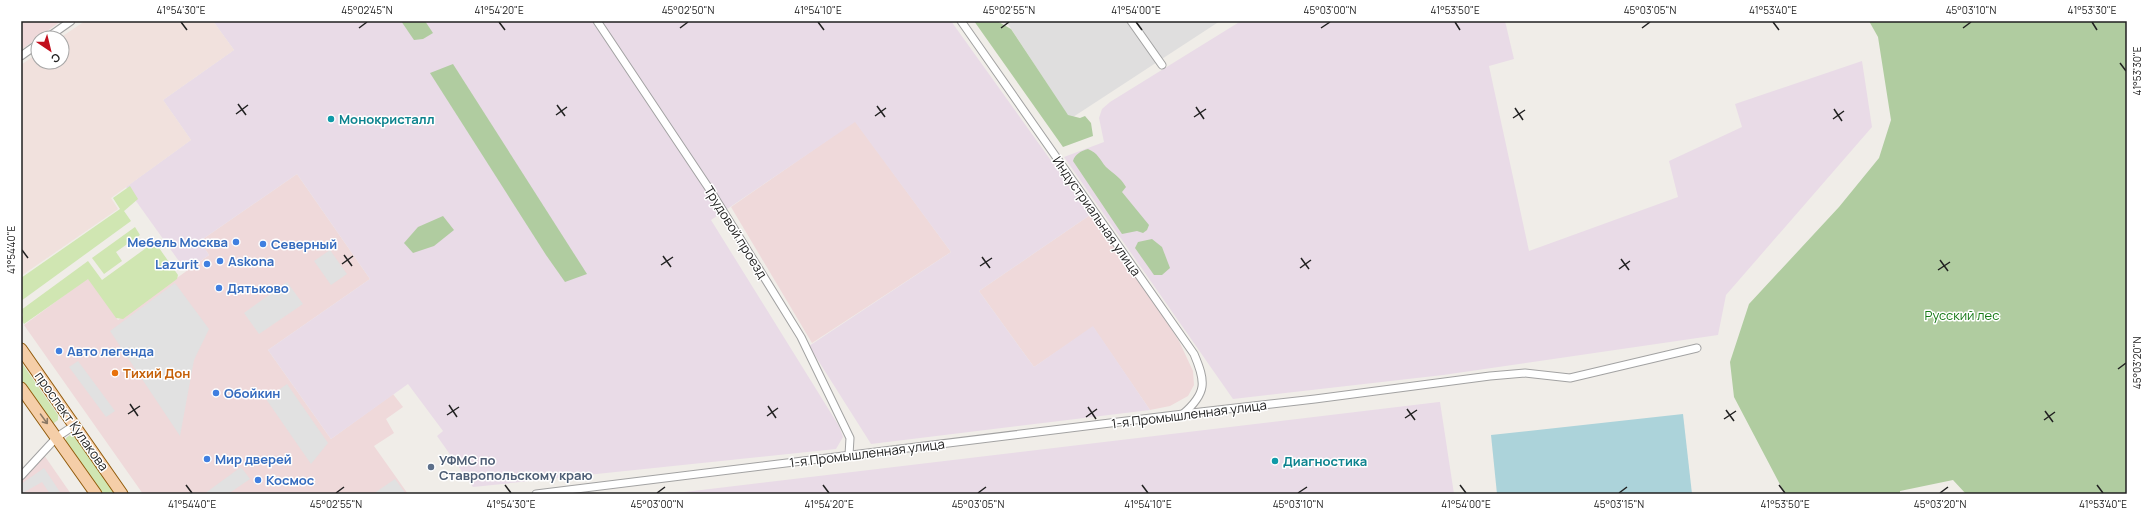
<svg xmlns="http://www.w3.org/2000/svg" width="2148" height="515" viewBox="0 0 2148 515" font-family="Manrope,sans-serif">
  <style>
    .residential { fill: #dfdede }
    .commercial { fill: #efd9da }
    .industrial { fill: #e9dbe7 }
    .military { fill: #f1e1dd }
    .grass { fill: #d0e6b2 }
    .forest { fill: #b0cca0 }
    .parking { fill: #e1e1e1 }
    .water { fill: #acd3da }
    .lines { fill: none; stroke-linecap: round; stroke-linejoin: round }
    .minor-casing { stroke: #a2a2a2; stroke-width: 9 }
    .primary-casing { stroke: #925b0b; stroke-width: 13 }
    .minor { stroke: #fff; stroke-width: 7 }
    .primary { stroke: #f5cea8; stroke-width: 11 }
    .oneway { stroke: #8b7864 }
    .ticks { fill: none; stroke: #212121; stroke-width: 1.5 }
    .culture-dot { fill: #0f9aa8; stroke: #fff; stroke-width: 1.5 }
    .shop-dot { fill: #3f7fe0; stroke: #fff; stroke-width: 1.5 }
    .food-dot { fill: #e8710a; stroke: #fff; stroke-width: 1.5 }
    .service-dot { fill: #5c6f8a; stroke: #fff; stroke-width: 1.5 }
    .labels { text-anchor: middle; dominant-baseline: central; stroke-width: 3; stroke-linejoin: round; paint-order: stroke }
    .culture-label { font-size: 13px; font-weight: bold; fill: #0d838f; stroke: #fff; text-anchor: start }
    .street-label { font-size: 13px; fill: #212121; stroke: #fff }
    .shop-label { font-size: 13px; font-weight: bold; fill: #366cbe; stroke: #fff; text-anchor: start }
    .park-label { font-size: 13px; fill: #147915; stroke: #fff }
    .food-label { font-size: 13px; font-weight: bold; fill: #c56008; stroke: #fff; text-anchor: start }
    .service-label { font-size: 13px; font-weight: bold; fill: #4e5e75; stroke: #fff; text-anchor: start }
    .neatline { fill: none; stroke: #212121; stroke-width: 1.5 }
    .ticks-label { font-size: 10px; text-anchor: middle; fill: #212121 }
  </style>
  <rect width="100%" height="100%" fill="#f0ede8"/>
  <!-- residential -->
  <path class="residential" d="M1006,21H1220L1070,119Z"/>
  <!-- commercial -->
  <g class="commercial">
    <path d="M21,21H61L21,50Z"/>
    <path d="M855,121L951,252L812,343L731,207Z"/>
    <path d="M297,174L370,279L268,350L331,439L393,394L403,407L386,419L394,433L374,446L408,494H143L24,325L88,278L118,320L209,255L200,241Z"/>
    <path d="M1090,215L1151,298L1179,341L1193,371L1194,385L1188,396L1170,406L1150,410L1093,327L1034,367L979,291Z"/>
    <path d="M44,455L71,494H21V477Z"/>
  </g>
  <!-- industrial -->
  <g class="industrial">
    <path d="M213,21H951L1090,215L979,291L1034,367L1093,326L1150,410L871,444L809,346L951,252L855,122L711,220L839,426L843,437L836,449L473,487L437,436L443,431L408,384L331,439L268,350L370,279L297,174L200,241L209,255L186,271L126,187L191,140L163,100L234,50Z"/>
    <path d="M1241,21H1505L1514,59L1489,66L1529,251L1678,197L1669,161L1742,127L1735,104L1862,61L1872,127L1726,295L1718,335L1443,375L1233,399L1064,157L1104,142L1099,118L1102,109L1110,102Z"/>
    <path d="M1440,402L1454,494H668L1439,402Z"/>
  </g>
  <!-- military -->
  <path class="military" d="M85,21H213L234,50L163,100L191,140L111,198L118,209L21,276V65L38,53V62H62V38H60Z"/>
  <!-- grass -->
  <g class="grass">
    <path d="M130,186L138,199L124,211L131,221L21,301V278L120,209L113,198Z"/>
    <path d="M135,227L140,235L116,252L122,261L104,274L92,258Z"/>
    <path d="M153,243L157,245L178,275L177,279L123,319L116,318L88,279L24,324L21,319L23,315L21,310L88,261L102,280Z"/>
    <path d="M21,362L58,415V420L54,423L49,422L21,381Z"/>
    <path d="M70,435L74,436L115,494H103L66,442V438Z"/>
  </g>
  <!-- forest -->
  <g class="forest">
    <path d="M401,21H425L433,33L423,39L414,40Z"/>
    <path d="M974,21H997L1011,29L1068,115L1080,118L1085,116L1091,123L1093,136L1063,147Z"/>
    <path d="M1869,21H2127V494H1966L1953,480L1900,491V494H1785L1734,397L1730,362L1749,304L1839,207L1879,158L1891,120L1878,37Z"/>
    <path d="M453,64L587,274L565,282L546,255L430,73Z"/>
    <path d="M1088,149C1098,153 1100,160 1106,167C1115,175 1119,176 1126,187L1122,192L1149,225L1147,230L1143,233L1137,231L1122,234L1073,161C1075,154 1081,151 1088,149Z"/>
    <path d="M443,216L454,230L434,246L413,253L404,243L418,227Z"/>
    <path d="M1152,239L1162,247L1170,268L1162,275H1154L1135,248L1138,242Z"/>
  </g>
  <!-- parking -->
  <g class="parking">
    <path d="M330,250L347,274L331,285L314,261Z"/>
    <path d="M287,282L303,304L259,334L244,313Z"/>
    <path d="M175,283L209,329L194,360L180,436L110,331Z"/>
    <path d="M78,361L115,411L106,417L69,367Z"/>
    <path d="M287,384L328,443L311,464L266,399Z"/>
    <path d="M241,467L250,479L228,494H204Z"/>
    <path d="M44,468L60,492L50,494L42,482L21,494V484Z"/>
    <path d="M395,479L406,494H373Z"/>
  </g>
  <!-- water -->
  <path class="water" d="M1683,414L1692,494H1497L1491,435Z"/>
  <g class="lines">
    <defs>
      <g id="minor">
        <path d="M597,21L712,193L801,337L850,438L849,455"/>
        <path d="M961,21L1194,354C1206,382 1207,393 1183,414"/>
        <path d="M1131,21L1162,65"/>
        <path d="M47,38L71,21"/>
        <path d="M21,56L38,44"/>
        <path d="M21,476L57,437L75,425"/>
        <path d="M536,494L1183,414L1315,399L1490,376L1525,373L1570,378L1697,348"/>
      </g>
      <g id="primary">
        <path d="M21,349L122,494"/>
        <path d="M21,388L96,494"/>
      </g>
    </defs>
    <!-- minor casing -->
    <use href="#minor" class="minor-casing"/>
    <!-- primary casing -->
    <use href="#primary" class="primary-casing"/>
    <!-- minor -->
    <use href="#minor" class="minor"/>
    <!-- primary -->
    <use href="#primary" class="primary"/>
  </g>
  <!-- one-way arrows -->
  <defs><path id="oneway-shaft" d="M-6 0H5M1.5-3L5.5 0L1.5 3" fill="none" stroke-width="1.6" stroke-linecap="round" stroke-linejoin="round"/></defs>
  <use class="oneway" href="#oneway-shaft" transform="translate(44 419) rotate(54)"/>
  <!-- ticks -->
  <path class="ticks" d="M181,22L187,30M499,22L505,30M818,22L824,30M1136,22L1142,30M1455,22L1460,30M1773,22L1779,30M2092,22L2097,30M359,28L367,22M680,28L688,22M1001,28L1009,22M1321,28L1330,22M1642,28L1650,22M1963,28L1971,22M2120,63L2126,71M238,104L246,115M557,105L565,116M877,106L885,117M1196,107L1204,119M1515,108L1523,120M1834,109L1842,121M236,114L248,105M556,115L567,107M875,116L886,108M1194,117L1206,109M1513,118L1525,110M1833,119L1844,111M22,250L28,258M344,255L352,266M663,256L671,267M982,257L990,268M1301,258L1309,269M1621,259L1629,270M1940,260L1948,271M342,264L353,256M661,265L673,257M980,266L992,258M1300,268L1311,260M1619,269L1630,261M1938,270L1950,262M2118,369L2126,363M130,404L138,416M449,405L457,417M768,406L776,418M1088,407L1096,419M1407,409L1415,420M1726,410L1734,421M2045,411L2053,422M128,414L140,406M447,415L459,407M767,416L778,408M1086,417L1097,409M1405,418L1417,410M1724,419L1736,411M2044,420L2055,412M186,485L192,493M505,485L511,493M823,485L829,493M1142,485L1148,493M1460,485L1466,493M1779,485L1785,493M2097,485L2103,493M336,493L344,487M657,493L665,487M978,493L986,487M1298,493L1307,487M1619,493L1627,487M1940,493L1948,487"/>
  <!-- markers -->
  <g class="culture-dot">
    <circle cx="331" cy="119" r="4"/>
    <circle cx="1275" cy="461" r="4"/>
  </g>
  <g class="shop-dot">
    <circle cx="236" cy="242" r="4"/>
    <circle cx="263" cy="244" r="4"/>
    <circle cx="220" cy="261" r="4"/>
    <circle cx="207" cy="264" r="4"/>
    <circle cx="219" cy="288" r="4"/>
    <circle cx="59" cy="351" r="4"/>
    <circle cx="216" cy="393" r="4"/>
    <circle cx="207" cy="459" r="4"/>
    <circle cx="258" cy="480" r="4"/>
  </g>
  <circle class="food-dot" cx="115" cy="373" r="4"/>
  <circle class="service-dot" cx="431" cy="467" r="4"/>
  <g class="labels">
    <!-- culture labels -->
    <g class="culture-label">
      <text x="339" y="119">Монокристалл</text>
      <text x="1283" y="461">Диагностика</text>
    </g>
    <!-- street labels -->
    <g class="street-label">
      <text transform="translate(1097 216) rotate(55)">Индустриальная улица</text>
      <text transform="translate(736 232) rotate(58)">Трудовой проезд</text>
      <text transform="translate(1189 414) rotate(-7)">1-я Промышленная улица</text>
      <text transform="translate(72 421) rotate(55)">проспект Кулакова</text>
      <text transform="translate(867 453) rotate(-7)">1-я Промышленная улица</text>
    </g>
    <!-- shop labels -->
    <g class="shop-label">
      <text x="228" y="242" text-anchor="end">Мебель Москва</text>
      <text x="271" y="244">Северный</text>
      <text x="228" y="261">Askona</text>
      <text x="199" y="264" text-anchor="end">Lazurit</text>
      <text x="227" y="288">Дятьково</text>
      <text x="67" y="351">Авто легенда</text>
      <text x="224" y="393">Обойкин</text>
      <text x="215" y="459">Мир дверей</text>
      <text x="266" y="480">Космос</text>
    </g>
    <!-- park labels -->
    <g class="park-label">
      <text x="1962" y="315">Русский лес</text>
    </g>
    <!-- food labels -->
    <g class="food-label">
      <text x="123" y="373">Тихий Дон</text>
    </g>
    <!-- service labels -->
    <g class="service-label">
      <text x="439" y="460">УФМС по<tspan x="439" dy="15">Ставропольскому краю</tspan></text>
    </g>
  </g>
  <!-- border -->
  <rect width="2148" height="515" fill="none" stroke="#ffffff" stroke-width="44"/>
  <!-- north arrow -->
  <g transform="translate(50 50) rotate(145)"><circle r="19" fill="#ffffff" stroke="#a6a6a6"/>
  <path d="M0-3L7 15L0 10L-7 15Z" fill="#c20f1d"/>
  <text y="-6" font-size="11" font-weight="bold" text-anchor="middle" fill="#212121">С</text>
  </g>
  <rect x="22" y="22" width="2104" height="471" class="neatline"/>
  <g class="ticks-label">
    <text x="181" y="14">41°54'30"E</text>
    <text x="367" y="14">45°02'45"N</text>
    <text x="499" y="14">41°54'20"E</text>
    <text x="688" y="14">45°02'50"N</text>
    <text x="818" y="14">41°54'10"E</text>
    <text x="1009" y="14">45°02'55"N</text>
    <text x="1136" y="14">41°54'00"E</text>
    <text x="1330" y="14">45°03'00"N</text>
    <text x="1455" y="14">41°53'50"E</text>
    <text x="1650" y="14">45°03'05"N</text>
    <text x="1773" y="14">41°53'40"E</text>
    <text x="1971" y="14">45°03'10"N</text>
    <text x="2092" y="14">41°53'30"E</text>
    <text transform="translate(2137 71) rotate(-90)" y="4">41°53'30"E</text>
    <text transform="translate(11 250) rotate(-90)" y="4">41°54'40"E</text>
    <text transform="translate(2137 363) rotate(-90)" y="4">45°03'20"N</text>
    <text x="192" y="508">41°54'40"E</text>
    <text x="336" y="508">45°02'55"N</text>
    <text x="511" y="508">41°54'30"E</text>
    <text x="657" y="508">45°03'00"N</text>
    <text x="829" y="508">41°54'20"E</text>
    <text x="978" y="508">45°03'05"N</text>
    <text x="1148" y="508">41°54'10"E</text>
    <text x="1298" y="508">45°03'10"N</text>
    <text x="1466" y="508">41°54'00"E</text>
    <text x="1619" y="508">45°03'15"N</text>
    <text x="1785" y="508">41°53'50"E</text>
    <text x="1940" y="508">45°03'20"N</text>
    <text x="2103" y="508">41°53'40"E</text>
  </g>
</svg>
